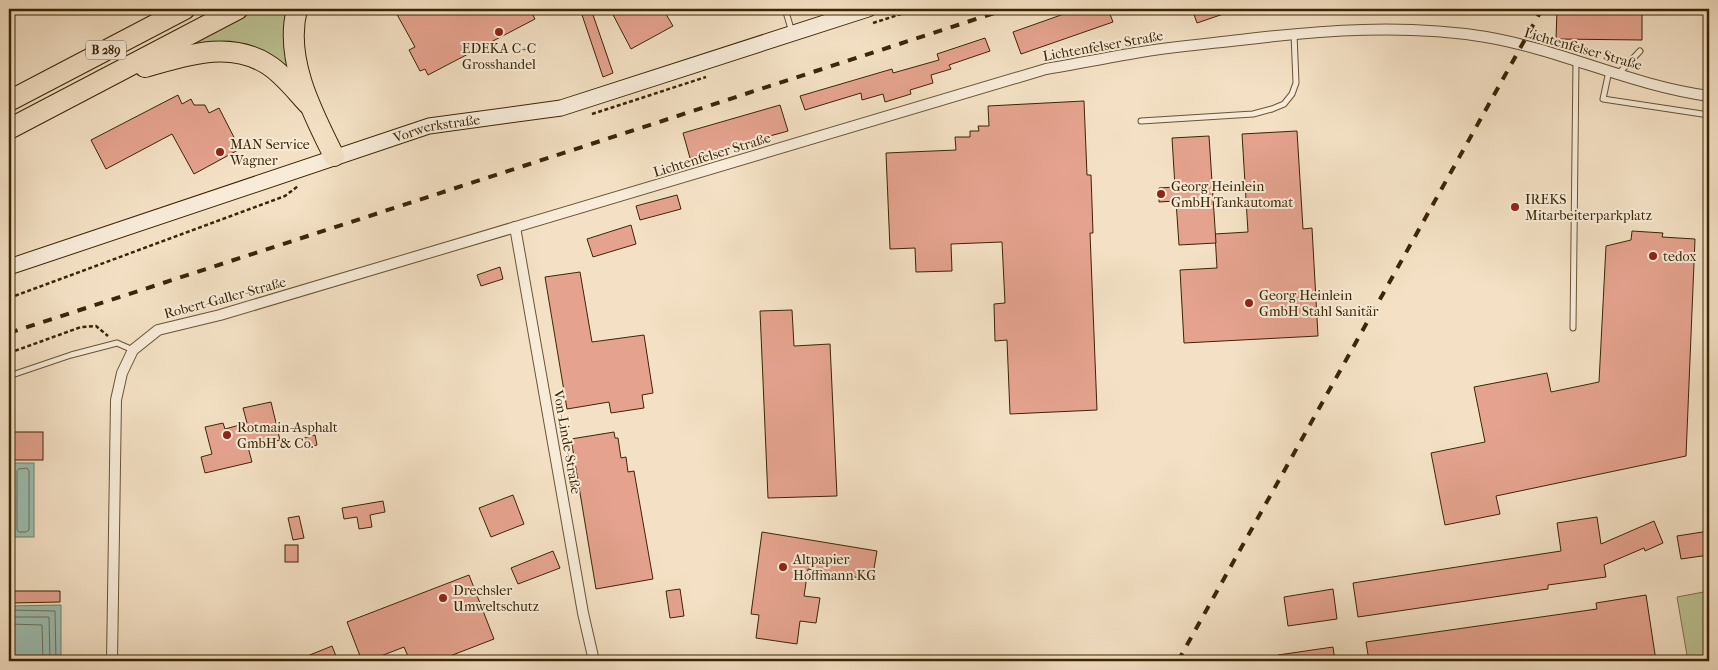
<svg xmlns="http://www.w3.org/2000/svg" width="1718" height="670" viewBox="0 0 1718 670" font-family="'IM FELL French Canon',serif">
  <style>
    .green { fill: #bdc294; stroke: #7c744c }
    .water { fill: #9cbeb1; stroke: #75816b }
    .lines { fill: none; stroke-linecap: round; stroke-linejoin: round }
    .shore { stroke: #6c725a; stroke-width: 1 }
    .building { fill: #e5a38f; stroke: #3b2503 }
    .lane-casing { stroke: #695434; stroke-width: 7 }
    .street-casing { stroke: #695434; stroke-width: 12 }
    .secondary-casing { stroke: #3b2503; stroke-width: 17 }
    .highway-casing { stroke: #3b2503; stroke-width: 22 }
    .path { stroke: #3b2503; stroke-width: 2.5; stroke-dasharray: 4 2.5; stroke-linecap: butt }
    .lane { stroke: #f8ecd9; stroke-width: 5 }
    .street { stroke: #f8ecd9; stroke-width: 10 }
    .secondary { stroke: #f8ecd9; stroke-width: 15 }
    .highway { stroke: #f4e1c5; stroke-width: 20 }
    .rail { stroke: #3b2503; stroke-width: 4; stroke-dasharray: 9 9; stroke-linecap: butt }
    .poi-dot { fill: #8f2418; stroke: #f8ecd9; stroke-width: 2 }
    .labels { text-anchor: middle; dominant-baseline: central; stroke-width: 4; stroke-linejoin: round; paint-order: stroke }
    .shield { fill: #f8ecd9; stroke: #746143; stroke-width: 1 }
    .shield-label { font-size: 12px; font-weight: bold; fill: #3b2503 }
    .street-label { font-size: 14px; fill: #3b2503; stroke: #f8ecd9 }
    .poi-label { font-size: 14px; fill: #3b2503; stroke: #f8ecd9; text-anchor: start }
  </style>
  <rect width="100%" height="100%" fill="#f4e1c5"/>
  <filter id="stains"><feTurbulence type="fractalNoise" baseFrequency=".004" numOctaves="4"/><feColorMatrix values="0 0 0 0 .2 0 0 0 0 .09 0 0 0 0 .02 0 0 0 .5 -.17"/></filter>
  <radialGradient id="worn" r=".72"><stop offset=".6" stop-color="#630" stop-opacity="0"/><stop offset="1" stop-color="#630" stop-opacity=".3"/></radialGradient>
  <!-- green -->
  <g class="green">
    <path d="M255,9H292L291,68L192,48L188,43Z"/>
    <path d="M1709,591V661H1688L1677,597Z"/>
  </g>
  <!-- water -->
  <g class="water">
    <rect x="12" y="463" width="22" height="74"/>
    <path d="M61,605V661H9V606Z"/>
  </g>
  <g class="lines">
    <!-- shore -->
    <g class="shore">
      <path d="M19,469L27,468L29,471V530L26,532H19L17,530V471Z"/>
      <path d="M9,610L55,611L56,661"/>
      <path d="M9,617H49L50,661"/>
      <path d="M9,624L42,625L43,661"/>
    </g>
  </g>
  <!-- building -->
  <g class="building">
    <path d="M394,9H530L535,19L428,75L425,69L420,71L409,50L415,47Z"/>
    <path d="M580,9H591L613,73L603,77Z"/>
    <path d="M610,9H663L673,26L631,49Z"/>
    <path d="M1078,9H1108L1113,22L1021,54L1013,32Z"/>
    <path d="M1192,9H1232V11L1197,23Z"/>
    <path d="M1557,9L1642,10V40L1556,39Z"/>
    <path d="M985,38L990,51L949,65L951,69L931,75L933,83L910,90L911,94L885,102L883,94L862,100L861,93L805,110L800,96L892,69L893,73L939,60L937,54Z"/>
    <path d="M178,95L182,104L191,99L194,105H205L209,113L219,108L240,149L194,174L172,134L106,169L91,140Z"/>
    <path d="M1084,101L1087,175H1091L1093,233H1090L1097,410L1010,414L1007,340L995,341L994,304L1005,303L1002,242L951,244L952,271L916,272L915,248L890,249L886,153L956,150L955,137H970V131H979L978,126H989L988,106Z"/>
    <path d="M780,105L788,131L690,158L683,133Z"/>
    <path d="M1297,131L1303,229L1312,228L1318,336L1184,343L1180,270L1217,268L1215,234L1248,232L1242,134Z"/>
    <path d="M1209,136L1216,243L1179,245L1176,201L1159,202V188L1175,187L1172,138Z"/>
    <path d="M677,195L681,209L640,220L636,206Z"/>
    <path d="M631,225L636,244L593,257L587,239Z"/>
    <path d="M1632,231L1663,233L1662,237L1695,239L1686,456L1496,496L1500,514L1445,525L1431,453L1485,442L1474,387L1547,373L1551,392L1599,382L1606,246L1631,240Z"/>
    <path d="M500,267L503,279L481,286L477,275Z"/>
    <path d="M580,272L592,342L644,335L653,393L642,395L644,408L611,413L609,402L567,409L545,277Z"/>
    <path d="M792,310L794,346L830,344L837,496L768,498L760,311Z"/>
    <path d="M271,402L280,440L248,447L252,462L205,473L201,457L212,454L205,427L223,423L225,429L247,423L243,408Z"/>
    <rect x="9" y="432" width="34" height="28"/>
    <path d="M614,432L615,438H618L621,458L626,457L628,472L634,471L653,579L596,589L571,439Z"/>
    <path d="M315,435L317,445L306,448L303,438Z"/>
    <path d="M513,495L524,524L491,537L479,508Z"/>
    <path d="M383,501L385,512L370,515L372,527L359,529L357,517L344,519L342,508Z"/>
    <path d="M299,516L304,538L293,540L288,518Z"/>
    <path d="M1597,517L1601,544L1654,521L1663,543L1645,551L1644,548L1604,565L1606,577L1548,585V589L1358,617L1353,583L1561,551L1557,523Z"/>
    <path d="M1709,531V555L1681,559L1677,536Z"/>
    <path d="M762,532L877,551L872,580L808,569L804,596L820,598L816,623L800,621L797,644L756,638L759,615L751,614Z"/>
    <rect x="285" y="545" width="13" height="17"/>
    <path d="M553,551L560,568L518,584L511,568Z"/>
    <path d="M469,575L494,639L437,661H410L404,647L368,661H362L347,622Z"/>
    <path d="M680,589L684,616L670,618L666,591Z"/>
    <path d="M1333,589L1337,619L1288,626L1284,597Z"/>
    <path d="M9,591H60V602L9,603Z"/>
    <path d="M1646,595L1656,661H1369L1366,642L1597,609L1596,603Z"/>
    <path d="M332,646L338,661H295Z"/>
    <path d="M1333,647L1335,661H1278V655Z"/>
  </g>
  <g class="lines">
    <defs>
      <g id="lane">
        <path d="M785,9L792,32"/>
        <path d="M1609,71L1603,99L1709,115"/>
        <path d="M1619,73L1640,51"/>
        <path d="M1141,121L1253,114L1272,109L1284,104L1292,94L1296,83L1294,34"/>
        <path d="M1573,328L1576,61"/>
        <path d="M9,376L71,355L117,343L133,350"/>
      </g>
      <g id="street">
        <path d="M515,227L583,613L594,661"/>
        <path d="M112,661L116,400L122,373L133,350L158,330L220,315L1046,69C1076,64 1105,58 1135,53C1170,47 1205,44 1240,40C1322,30 1405,24 1486,37C1562,50 1633,86 1709,96"/>
      </g>
      <g id="secondary">
        <path id="s1" d="M9,267L429,126L561,108L868,9"/>
      </g>
      <g id="highway">
        <path d="M297,9C284,59 312,112 334,156"/>
        <path d="M145,67C185,56 228,40 267,64C283,74 295,90 308,104"/>
        <path d="M9,101L185,9"/>
        <path d="M9,129L238,9"/>
      </g>
    </defs>
    <!-- lane casing -->
    <use href="#lane" class="lane-casing"/>
    <!-- street casing -->
    <use href="#street" class="street-casing"/>
    <!-- secondary casing -->
    <use href="#secondary" class="secondary-casing"/>
    <!-- highway casing -->
    <use href="#highway" class="highway-casing"/>
    <!-- path -->
    <g class="path">
      <path d="M873,23L917,9"/>
      <path d="M592,114L706,77"/>
      <path d="M9,298L285,196L298,186"/>
      <path d="M9,353L81,327L96,326L108,336"/>
    </g>
    <!-- lane -->
    <use href="#lane" class="lane"/>
    <!-- street -->
    <use href="#street" class="street"/>
    <!-- secondary -->
    <use href="#secondary" class="secondary"/>
    <!-- highway -->
    <use href="#highway" class="highway"/>
    <!-- rail -->
    <g class="rail">
      <path d="M9,333L1007,9"/>
      <path d="M1178,661L1542,9"/>
    </g>
  </g>
  <!-- markers -->
  <g class="poi-dot">
    <circle cx="499" cy="32" r="5"/>
    <circle cx="220" cy="152" r="5"/>
    <circle cx="1161" cy="194" r="5"/>
    <circle cx="1515" cy="207" r="5"/>
    <circle cx="1653" cy="256" r="5"/>
    <circle cx="1249" cy="303" r="5"/>
    <circle cx="227" cy="435" r="5"/>
    <circle cx="783" cy="567" r="5"/>
    <circle cx="443" cy="598" r="5"/>
  </g>
  <g class="labels">
    <!-- shield labels -->
    <rect class="shield" x="86" y="40.5" width="40" height="19" rx="4"/>
    <g class="shield-label">
      <text x="106" y="50">B 289</text>
    </g>
    <!-- street labels -->
    <g class="street-label">
      <text transform="translate(1103 46) rotate(-10)">Lichtenfelser Straße</text>
      <text transform="translate(1583 49) rotate(16)">Lichtenfelser Straße</text>
      <text stroke="none"><textPath href="#s1" startOffset="450">Vorwerkstraße</textPath></text>
      <text transform="translate(712 155) rotate(-17)">Lichtenfelser Straße</text>
      <text transform="translate(225 298) rotate(-15)">Robert-Galler-Straße</text>
      <text transform="translate(567 442) rotate(80)">Von-Linde-Straße</text>
    </g>
    <!-- poi labels -->
    <g class="poi-label">
      <text x="499" y="48" text-anchor="middle">EDEKA C+C<tspan x="499" dy="16">Grosshandel</tspan></text>
      <text x="230" y="144">MAN Service<tspan x="230" dy="16">Wagner</tspan></text>
      <text x="1171" y="186">Georg Heinlein<tspan x="1171" dy="16">GmbH Tankautomat</tspan></text>
      <text x="1525" y="199">IREKS<tspan x="1525" dy="16">Mitarbeiterparkplatz</tspan></text>
      <text x="1663" y="256">tedox</text>
      <text x="1259" y="295">Georg Heinlein<tspan x="1259" dy="16">GmbH Stahl Sanitär</tspan></text>
      <text x="237" y="427">Rotmain-Asphalt<tspan x="237" dy="16">GmbH &amp; Co.</tspan></text>
      <text x="793" y="559">Altpapier<tspan x="793" dy="16">Hoffmann KG</tspan></text>
      <text x="453" y="590">Drechsler<tspan x="453" dy="16">Umweltschutz</tspan></text>
    </g>
  </g>
  <!-- margin -->
  <rect width="1718" height="670" fill="none" stroke="#f4e1c5" stroke-width="30"/>
  <rect x="10" y="10" width="1698" height="650" fill="none" stroke="#3b2503" stroke-width="2.5"/>
  <rect x="15" y="15" width="1688" height="640" fill="none" stroke="#3b2503"/>
  <rect width="100%" height="100%" filter="url(#stains)"/>
  <rect width="100%" height="100%" fill="url(#worn)"/>
</svg>
